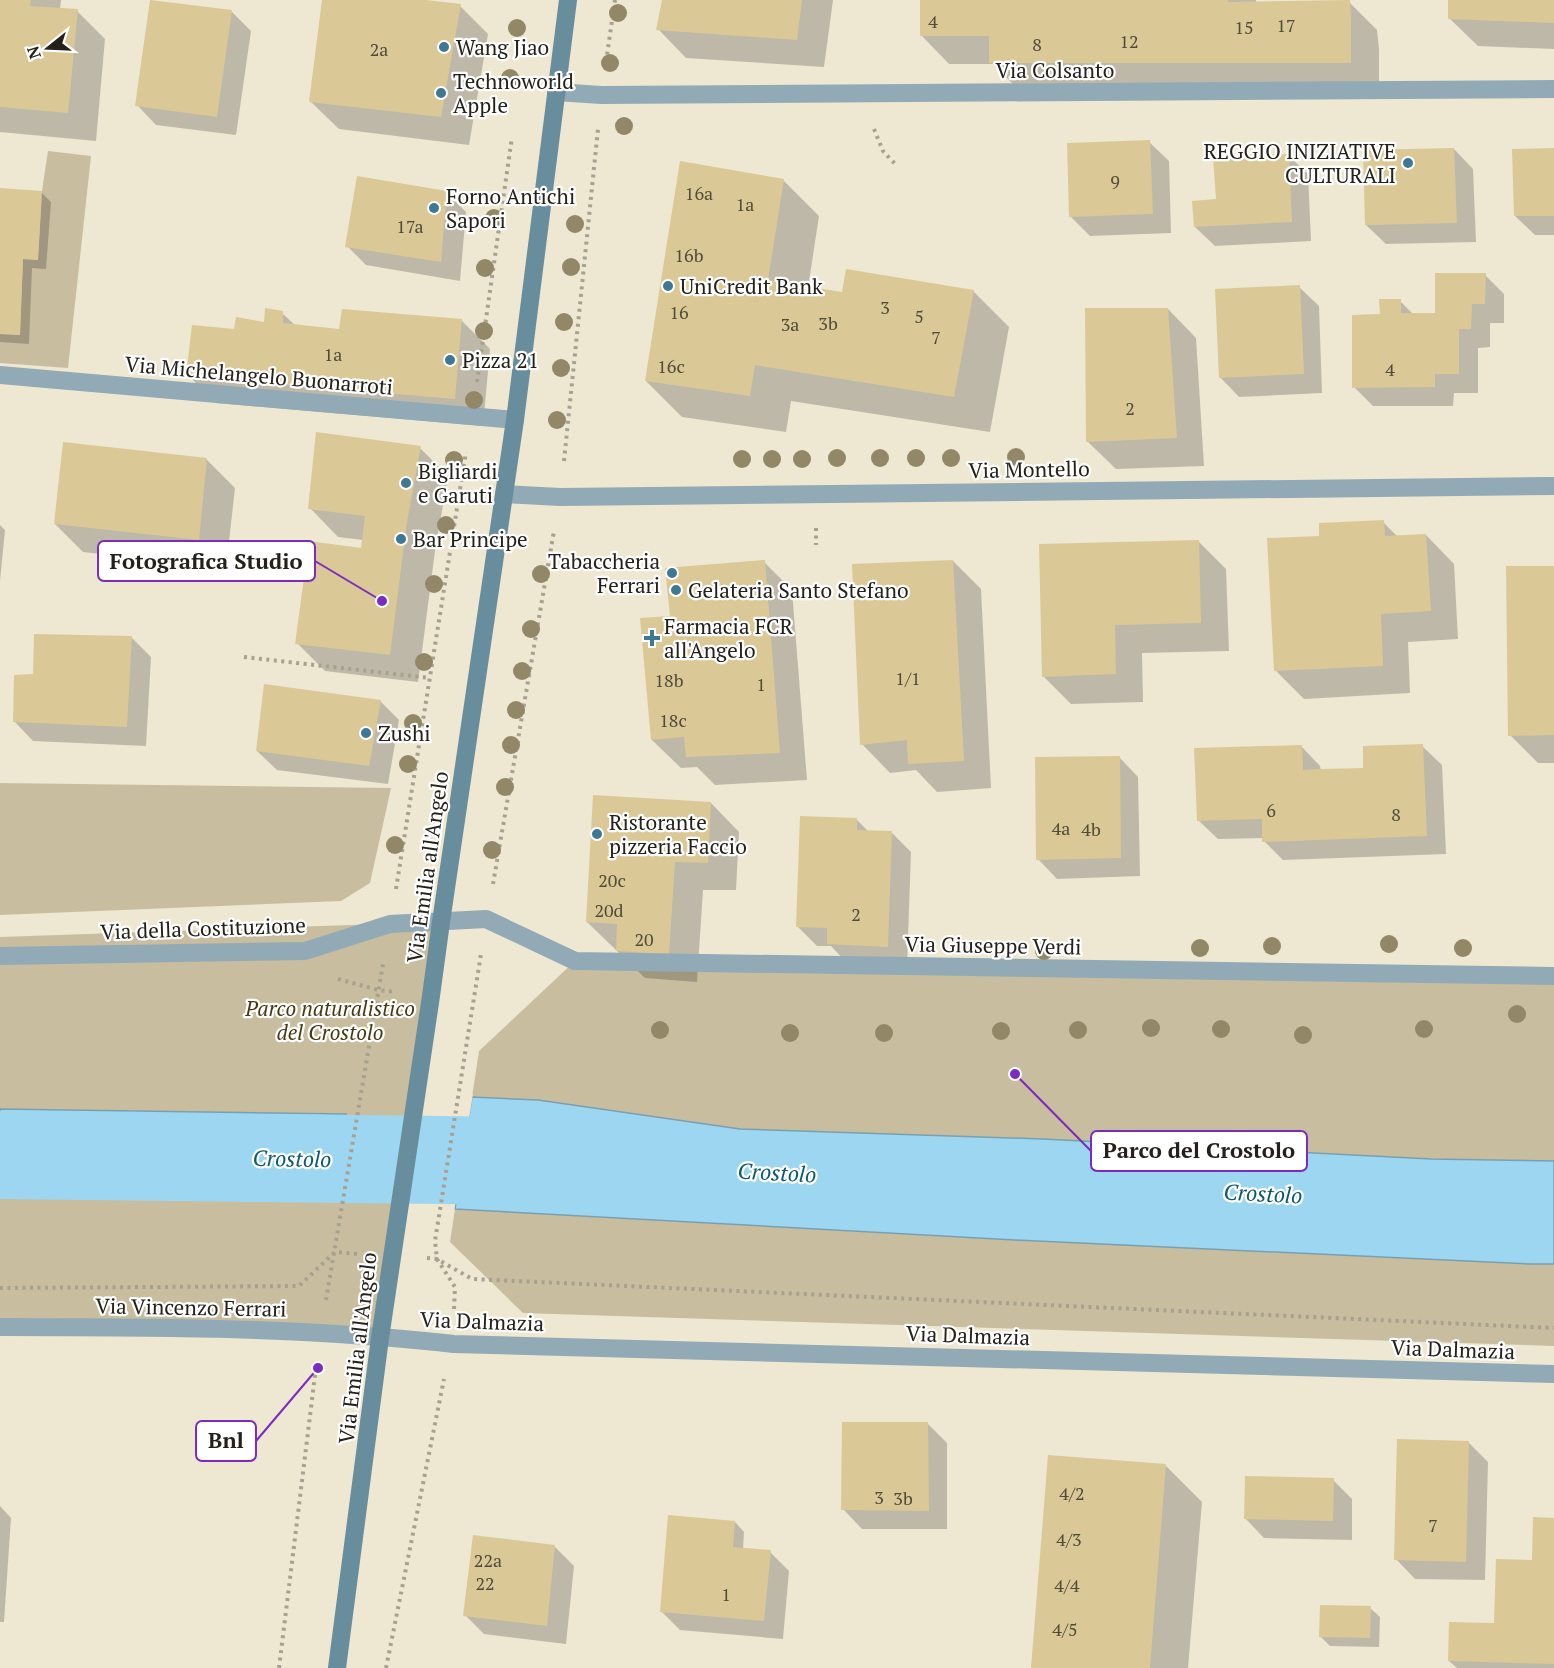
<svg xmlns="http://www.w3.org/2000/svg" width="1554" height="1668" viewBox="0 0 1554 1668" font-family="'PT Serif',serif">
  <style>
    .green { fill: #c8bd9f }
    .water { fill: #9dd6f1; stroke: #79a0b0; stroke-width: 1.5 }
    .pier { fill: #eee7d2 }
    .shadow { fill: #0003 }
    .lines { fill: none; stroke-linecap: round; stroke-linejoin: round }
    .river { stroke: #9dd6f1; stroke-width: 88 }
    .building { fill: #dac996 }
    .path { stroke: #a7a191; stroke-width: 4; stroke-dasharray: 3 4.5; stroke-linecap: butt }
    .minor { stroke: #92aab6; stroke-width: 18 }
    .tertiary { stroke: #92aab6; stroke-width: 18 }
    .secondary { stroke: #688d9d; stroke-width: 18 }
    .tree { fill: #928868 }
    .poi-dot { fill: #3e7891; stroke: #fff; stroke-width: 2 }
    .labels { text-anchor: middle; dominant-baseline: central; stroke-width: 4.5; stroke-linejoin: round; paint-order: stroke }
    .number-label { font-size: 18px; fill: #524b39 }
    .poi-label { font-size: 21px; fill: #24211a; stroke: #fff; text-anchor: start }
    .street-label { font-size: 21px; fill: #24211a; stroke: #fff }
    .park-label { font-size: 21px; font-style: italic; fill: #473a12; stroke: #fff }
    .water-label { font-size: 22px; font-style: italic; fill: #0d5973; stroke: #fff }
    .leader { fill: none; stroke: #7b2cbf; stroke-width: 2 }
    .callout-dot { fill: #7b2cbf; stroke: #fff; stroke-width: 2 }
    .callout { fill: #fff; stroke: #7b2cbf; stroke-width: 2 }
    .callout-label { font-size: 22px; text-anchor: middle; font-weight: bold; fill: #24211a }
  </style>
  <rect width="100%" height="100%" fill="#eee7d2"/>
  <!-- green -->
  <g class="green">
    <path d="M48,151L91,156L68,368L0,363V334L20,335L23,259L38,260L42,191Z"/>
    <path d="M0,783L391,788L370,883L341,901L0,915Z"/>
    <path d="M441,922L380,1338L0,1327V1196L44,1195L336,1180L346,1114L0,1109V937Z"/>
    <path d="M575,961L1554,976V1161L1431,1159L740,1129L472,1097L479,1051Z"/>
    <path d="M455,1209L1015,1240L1532,1264H1554V1346L523,1313L450,1242Z"/>
  </g>
  <!-- water -->
  <g class="water">
    <path d="M472,1097L538,1100L740,1129L1043,1139L1431,1159L1554,1161V1264H1532L1015,1240L455,1209Z"/>
    <path d="M0,1109L346,1114L336,1180L44,1195L0,1196Z"/>
  </g>
  <!-- pier -->
  <path class="pier" d="M471,1094H473L454,1212L452,1209Z"/>
  <!-- shadow -->
  <g class="shadow">
    <path d="M0,0H61L60,10L77,11L105,39L96,141L0,132Z"/>
    <path d="M323,0H415L460,6L488,34L469,145L339,129L310,101Z"/>
    <path d="M663,0H833L824,67L686,58L658,29Z"/>
    <path d="M921,0H1256V3L1349,2L1377,30L1379,49V90H1019L993,64H949L921,35Z"/>
    <path d="M1450,0H1554V49L1478,46L1449,18Z"/>
    <path d="M232,12L251,31L236,135L156,125L137,105Z"/>
    <path d="M1149,142L1169,161L1171,233L1090,236L1070,216Z"/>
    <path d="M1454,149L1473,169L1476,242L1386,244L1366,225Z"/>
    <path d="M1554,149V235H1535L1515,216Z"/>
    <path d="M1288,155L1308,174L1311,241L1215,246L1195,227L1217,201Z"/>
    <path d="M783,180L819,216L808,288L844,294L973,291L1009,327L990,432L791,401L786,432L682,417L646,381Z"/>
    <path d="M0,189L41,192L51,202L46,269L32,268L29,344L0,342Z"/>
    <path d="M447,193L466,212L460,281L366,265L347,246Z"/>
    <path d="M1485,275L1504,294V323H1490V347L1478,348V393H1454L1453,406H1373L1354,387L1381,315L1400,301L1414,315H1436Z"/>
    <path d="M1299,287L1319,306L1322,393L1239,397L1220,377Z"/>
    <path d="M1168,309L1196,338L1204,466L1116,469L1087,441Z"/>
    <path d="M282,313L296,326L340,331L462,321L490,349L483,426L216,403L188,375L235,331L265,324Z"/>
    <path d="M420,448L448,476L435,551L418,682L325,671L297,643L362,550L363,540L338,537L310,508Z"/>
    <path d="M207,460L235,488L226,568L83,552L55,524Z"/>
    <path d="M1383,522L1398,537L1426,535L1454,564L1458,639L1408,642L1410,693L1304,699L1276,671L1321,537Z"/>
    <path d="M0,525L5,530L0,581Z"/>
    <path d="M1198,541L1226,569L1229,651L1142,653L1143,702L1071,704L1043,676Z"/>
    <path d="M953,561L981,589L991,788L937,792L916,770L890,773L862,744Z"/>
    <path d="M764,562L792,590L807,780L715,785L697,767L681,768L652,740L672,617Z"/>
    <path d="M1554,567V763H1538L1510,735Z"/>
    <path d="M132,638L151,657L146,746L33,741L14,721L35,676Z"/>
    <path d="M380,701L399,720L388,784L277,770L257,751Z"/>
    <path d="M1301,746L1320,766L1321,771L1365,769L1422,746L1442,765L1446,854L1283,860L1264,841V838L1218,839L1198,820Z"/>
    <path d="M1119,757L1138,777L1140,876L1057,879L1038,859Z"/>
    <path d="M711,803L739,832L736,890H703L697,982L645,978L587,922Z"/>
    <path d="M857,820L869,832L892,833L911,852L907,966L847,963L831,946H817L797,926Z"/>
    <path d="M928,1424L947,1443V1529H862L843,1509Z"/>
    <path d="M1469,1443L1488,1462L1485,1580L1415,1579L1396,1559Z"/>
    <path d="M1166,1466L1202,1502L1188,1668H1032Z"/>
    <path d="M1333,1480L1352,1499V1540L1264,1538L1245,1518Z"/>
    <path d="M0,1506L11,1518L4,1622H0Z"/>
    <path d="M1554,1519V1668H1457L1449,1661L1495,1624L1534,1562Z"/>
    <path d="M735,1522L744,1532L743,1549L770,1552L789,1571L783,1639L680,1630L661,1611Z"/>
    <path d="M555,1547L574,1566L566,1644L484,1634L465,1615Z"/>
    <path d="M1370,1608L1380,1617L1379,1647L1330,1646L1321,1637Z"/>
  </g>
  <g class="lines">
    <!-- river -->
    <path class="river" d="M0,1155L525,1161L584,1163"/>
  </g>
  <!-- building -->
  <g class="building">
    <path d="M0,0H31L30,6L78,9L68,113L0,107Z"/>
    <path d="M150,0L232,10L217,117L135,106Z"/>
    <path d="M322,0H426L461,4L441,117L309,102Z"/>
    <path d="M662,0H802L797,40L656,30Z"/>
    <path d="M920,0H1228V2L1350,0L1351,19V63H989V36H920Z"/>
    <path d="M1448,0H1554V23L1448,19Z"/>
    <path d="M1150,140L1153,214L1069,217L1067,143Z"/>
    <path d="M1454,148L1457,223L1365,225L1363,150Z"/>
    <path d="M1554,148V216H1514L1512,149Z"/>
    <path d="M1289,154L1292,222L1194,227L1192,201L1216,199L1213,157Z"/>
    <path d="M680,161L784,179L768,280L842,292L846,269L974,290L954,397L755,365L750,396L645,381Z"/>
    <path d="M357,176L447,191L441,262L345,247Z"/>
    <path d="M0,188L42,191L38,260L23,259L20,335L0,334Z"/>
    <path d="M1435,273H1486L1485,304H1472L1471,329H1459V374H1435V387L1352,388V315L1380,314L1379,299H1401V313H1435Z"/>
    <path d="M1300,285L1304,374L1219,378L1215,289Z"/>
    <path d="M265,308L283,311V323L339,329L342,309L462,319L455,399L186,376L192,325L234,329L236,317L264,322Z"/>
    <path d="M1085,308H1168L1177,438L1086,442Z"/>
    <path d="M316,432L421,446L407,522L390,655L295,644L309,541L361,548L365,516L308,509Z"/>
    <path d="M63,442L207,458L199,540L54,524Z"/>
    <path d="M1384,520L1385,536L1426,534L1431,611L1381,614L1383,666L1274,671L1267,538L1319,536V523Z"/>
    <path d="M1199,540L1201,623L1115,625L1116,674L1042,677L1039,544Z"/>
    <path d="M765,560L780,753L686,757L684,737L651,740L640,618L670,616L665,568Z"/>
    <path d="M953,560L964,761L908,764L907,740L860,745L852,564Z"/>
    <path d="M1506,566H1554V735L1508,736Z"/>
    <path d="M34,634L132,636L127,727L13,722L14,675L33,674Z"/>
    <path d="M264,684L381,700L369,766L256,751Z"/>
    <path d="M1423,744L1427,836L1262,842V819L1197,821L1194,748L1302,745L1303,770L1321,769L1363,768V746Z"/>
    <path d="M1120,756L1121,858L1036,860L1035,757Z"/>
    <path d="M593,795L711,802L708,863L675,862L669,954L616,951L617,924L586,922Z"/>
    <path d="M800,816L857,818V830L892,831L888,947L827,944V928L796,927Z"/>
    <path d="M842,1422H928L929,1511L841,1510Z"/>
    <path d="M1397,1439L1469,1441L1466,1562L1394,1560Z"/>
    <path d="M1048,1455L1166,1464L1150,1668H1031Z"/>
    <path d="M1245,1476L1334,1478L1333,1521L1244,1519Z"/>
    <path d="M668,1515L735,1521L733,1547L771,1550L764,1621L660,1612Z"/>
    <path d="M1533,1517L1554,1518V1664L1448,1661L1449,1622L1494,1623L1496,1559L1532,1560Z"/>
    <path d="M473,1535L555,1545L547,1626L463,1616Z"/>
    <path d="M1320,1605L1371,1606L1370,1638L1319,1637Z"/>
  </g>
  <g class="lines">
    <!-- path -->
    <g class="path">
      <path d="M606,62L615,0"/>
      <path d="M874,129L883,151L897,166"/>
      <path d="M477,382L512,137"/>
      <path d="M564,461L598,129"/>
      <path d="M816,528V545"/>
      <path d="M244,657L430,678"/>
      <path d="M493,884L554,531"/>
      <path d="M396,889L466,452"/>
      <path d="M338,979L378,990L395,992"/>
      <path d="M427,1258L437,1259L472,1279L1554,1328"/>
      <path d="M0,1288L299,1286L335,1252L357,1254"/>
      <path d="M326,1300L383,964"/>
      <path d="M454,1309L455,1287L437,1259L435,1241L481,954"/>
      <path d="M279,1668L316,1367"/>
      <path d="M386,1668L444,1379"/>
    </g>
    <!-- minor -->
    <g class="minor">
      <path d="M556,92L601,95L1554,89"/>
      <path d="M0,375L515,420"/>
      <path d="M504,494L560,497L1554,486"/>
      <path d="M0,956L305,951L390,924L486,919L575,961L1554,976"/>
    </g>
    <!-- tertiary -->
    <path class="tertiary" d="M0,1327C152,1327 303,1327 454,1344L1554,1374"/>
    <!-- secondary -->
    <path class="secondary" d="M337,1668L380,1338L431,996L441,922L515,420L568,0"/>
  </g>
  <!-- trees -->
  <g class="tree">
    <circle cx="618" cy="13" r="9"/>
    <circle cx="517" cy="28" r="9"/>
    <circle cx="610" cy="63" r="9"/>
    <circle cx="510" cy="78" r="9"/>
    <circle cx="624" cy="126" r="9"/>
    <circle cx="494" cy="218" r="9"/>
    <circle cx="575" cy="224" r="9"/>
    <circle cx="571" cy="267" r="9"/>
    <circle cx="485" cy="268" r="9"/>
    <circle cx="564" cy="322" r="9"/>
    <circle cx="484" cy="331" r="9"/>
    <circle cx="561" cy="368" r="9"/>
    <circle cx="474" cy="400" r="9"/>
    <circle cx="557" cy="420" r="9"/>
    <circle cx="1016" cy="457" r="9"/>
    <circle cx="837" cy="458" r="9"/>
    <circle cx="880" cy="458" r="9"/>
    <circle cx="916" cy="458" r="9"/>
    <circle cx="951" cy="458" r="9"/>
    <circle cx="742" cy="459" r="9"/>
    <circle cx="772" cy="459" r="9"/>
    <circle cx="802" cy="459" r="9"/>
    <circle cx="454" cy="460" r="9"/>
    <circle cx="446" cy="525" r="9"/>
    <circle cx="541" cy="574" r="9"/>
    <circle cx="434" cy="584" r="9"/>
    <circle cx="531" cy="629" r="9"/>
    <circle cx="424" cy="662" r="9"/>
    <circle cx="522" cy="671" r="9"/>
    <circle cx="516" cy="710" r="9"/>
    <circle cx="413" cy="723" r="9"/>
    <circle cx="511" cy="745" r="9"/>
    <circle cx="408" cy="764" r="9"/>
    <circle cx="505" cy="787" r="9"/>
    <circle cx="395" cy="845" r="9"/>
    <circle cx="492" cy="850" r="9"/>
    <circle cx="1389" cy="944" r="9"/>
    <circle cx="1272" cy="946" r="9"/>
    <circle cx="1200" cy="948" r="9"/>
    <circle cx="1463" cy="948" r="9"/>
    <circle cx="1044" cy="951" r="9"/>
    <circle cx="1517" cy="1014" r="9"/>
    <circle cx="1151" cy="1028" r="9"/>
    <circle cx="1221" cy="1029" r="9"/>
    <circle cx="1424" cy="1029" r="9"/>
    <circle cx="660" cy="1030" r="9"/>
    <circle cx="1078" cy="1030" r="9"/>
    <circle cx="1001" cy="1031" r="9"/>
    <circle cx="790" cy="1033" r="9"/>
    <circle cx="884" cy="1033" r="9"/>
    <circle cx="1303" cy="1035" r="9"/>
  </g>
  <!-- markers -->
  <g class="poi-dot">
    <circle cx="444" cy="47" r="6"/>
    <circle cx="441" cy="93" r="6"/>
    <circle cx="1408" cy="163" r="6"/>
    <circle cx="434" cy="208" r="6"/>
    <circle cx="668" cy="286" r="6"/>
    <circle cx="450" cy="360" r="6"/>
    <circle cx="406" cy="483" r="6"/>
    <circle cx="401" cy="539" r="6"/>
    <circle cx="672" cy="573" r="6"/>
    <circle cx="676" cy="590" r="6"/>
    <path d="M649 629h6v6h6v6h-6v6h-6v-6h-6v-6h6z"/>
    <circle cx="366" cy="733" r="6"/>
    <circle cx="597" cy="834" r="6"/>
  </g>
  <g class="labels">
    <!-- number labels -->
    <g class="number-label">
      <text x="933" y="21">4</text>
      <text x="1286" y="25">17</text>
      <text x="1244" y="27">15</text>
      <text x="1129" y="41">12</text>
      <text x="1037" y="44">8</text>
      <text x="379" y="49">2a</text>
      <text x="1115" y="181">9</text>
      <text x="699" y="193">16a</text>
      <text x="745" y="204">1a</text>
      <text x="410" y="226">17a</text>
      <text x="689" y="255">16b</text>
      <text x="885" y="307">3</text>
      <text x="679" y="312">16</text>
      <text x="919" y="316">5</text>
      <text x="828" y="323">3b</text>
      <text x="790" y="324">3a</text>
      <text x="936" y="337">7</text>
      <text x="333" y="354">1a</text>
      <text x="671" y="366">16c</text>
      <text x="1390" y="369">4</text>
      <text x="1130" y="408">2</text>
      <text x="908" y="678">1/1</text>
      <text x="669" y="680">18b</text>
      <text x="761" y="684">1</text>
      <text x="673" y="720">18c</text>
      <text x="1271" y="810">6</text>
      <text x="1396" y="814">8</text>
      <text x="1061" y="828">4a</text>
      <text x="1091" y="829">4b</text>
      <text x="612" y="880">20c</text>
      <text x="609" y="910">20d</text>
      <text x="856" y="914">2</text>
      <text x="644" y="939">20</text>
      <text x="1072" y="1493">4/2</text>
      <text x="879" y="1497">3</text>
      <text x="903" y="1498">3b</text>
      <text x="1433" y="1525">7</text>
      <text x="1069" y="1539">4/3</text>
      <text x="488" y="1560">22a</text>
      <text x="485" y="1583">22</text>
      <text x="1067" y="1585">4/4</text>
      <text x="726" y="1594">1</text>
      <text x="1065" y="1629">4/5</text>
    </g>
    <!-- poi labels -->
    <g class="poi-label">
      <text x="456" y="47">Wang Jiao</text>
      <text x="453" y="81">Technoworld<tspan x="453" dy="24">Apple</tspan></text>
      <text x="1396" y="151" text-anchor="end">REGGIO INIZIATIVE<tspan x="1396" dy="24">CULTURALI</tspan></text>
      <text x="446" y="196">Forno Antichi<tspan x="446" dy="24">Sapori</tspan></text>
      <text x="680" y="286">UniCredit Bank</text>
      <text x="462" y="360">Pizza 21</text>
      <text x="418" y="471">Bigliardi<tspan x="418" dy="24">e Garuti</tspan></text>
      <text x="413" y="539">Bar Principe</text>
      <text x="660" y="561" text-anchor="end">Tabaccheria<tspan x="660" dy="24">Ferrari</tspan></text>
      <text x="688" y="590">Gelateria Santo Stefano</text>
      <text x="664" y="626">Farmacia FCR<tspan x="664" dy="24">all'Angelo</tspan></text>
      <text x="378" y="733">Zushi</text>
      <text x="609" y="822">Ristorante<tspan x="609" dy="24">pizzeria Faccio</tspan></text>
    </g>
    <!-- street labels -->
    <g class="street-label">
      <text x="1055" y="70">Via Colsanto</text>
      <text transform="translate(259 375) rotate(5)">Via Michelangelo Buonarroti</text>
      <text transform="translate(1029 469) rotate(-1)">Via Montello</text>
      <text transform="translate(427 867) rotate(-82)">Via Emilia all'Angelo</text>
      <text transform="translate(203 928) rotate(-2)">Via della Costituzione</text>
      <text transform="translate(993 945) rotate(1)">Via Giuseppe Verdi</text>
      <text transform="translate(191 1307) rotate(1)">Via Vincenzo Ferrari</text>
      <text transform="translate(482 1321) rotate(2)">Via Dalmazia</text>
      <text transform="translate(968 1335) rotate(2)">Via Dalmazia</text>
      <text transform="translate(357 1348) rotate(-83)">Via Emilia all'Angelo</text>
      <text transform="translate(1453 1349) rotate(2)">Via Dalmazia</text>
    </g>
    <!-- park labels -->
    <g class="park-label">
      <text x="330" y="1008">Parco naturalistico<tspan x="330" dy="24">del Crostolo</tspan></text>
    </g>
    <!-- water labels -->
    <g class="water-label">
      <text transform="translate(292 1158) rotate(1)">Crostolo</text>
      <text transform="translate(777 1172) rotate(3)">Crostolo</text>
      <text transform="translate(1263 1193) rotate(3)">Crostolo</text>
    </g>
  </g>
  <!-- callouts -->
  <path class="leader" d="M382 601L315 561M1015 1074L1091 1151M318 1368L256 1441"/>
  <g class="callout-dot">
    <circle cx="382" cy="601" r="6"/>
    <circle cx="1015" cy="1074" r="6"/>
    <circle cx="318" cy="1368" r="6"/>
  </g>
  <g class="callout">
    <rect x="98" y="541" width="217" height="40" rx="6"/>
    <rect x="1091" y="1131" width="216" height="40" rx="6"/>
    <rect x="196" y="1421" width="60" height="40" rx="6"/>
  </g>
  <g class="callout-label">
    <text x="206" y="569">Fotografica Studio</text>
    <text x="1199" y="1158">Parco del Crostolo</text>
    <text x="226" y="1448">Bnl</text>
  </g>
  <!-- north arrow -->
  <g transform="translate(48 48) rotate(252)" stroke="#ffffff" stroke-width="4.5" paint-order="stroke">
  <path d="M0-4.5L10 22L0 15L-10 22Z" fill="#24211a"/>
  <text y="-9" font-size="16" font-weight="bold" text-anchor="middle" fill="#24211a">N</text>
  </g>
</svg>
